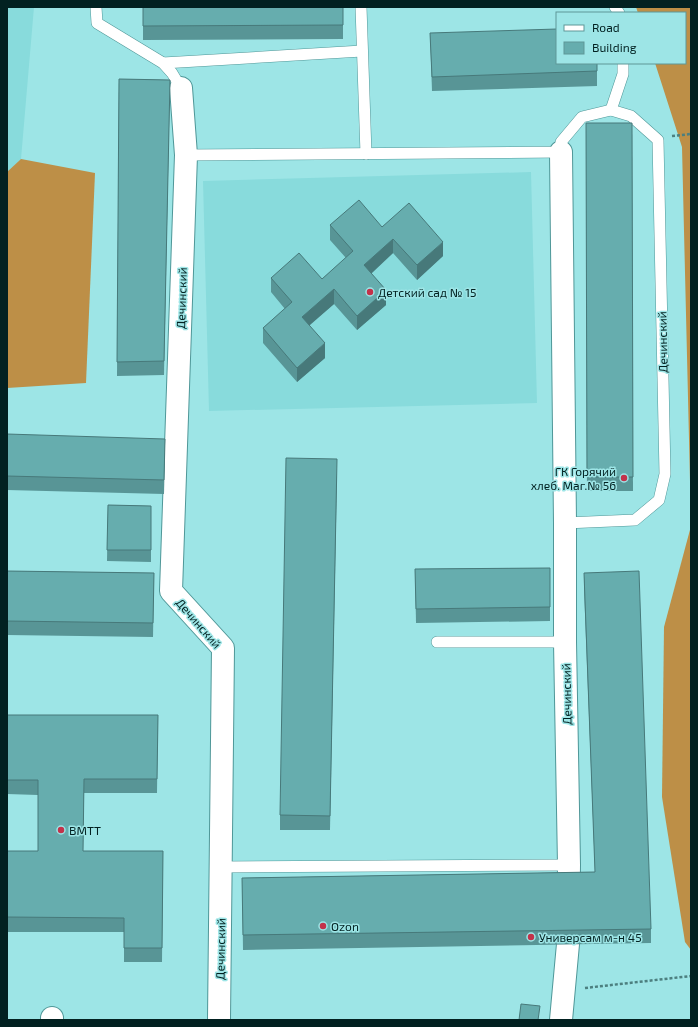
<svg xmlns="http://www.w3.org/2000/svg" width="698" height="1027" viewBox="0 0 698 1027" font-family="'Exo 2',sans-serif">
  <style>
    .built { fill: #88dbdc }
    .forest { fill: #bd8f47 }
    .lines { fill: none; stroke-linecap: round; stroke-linejoin: round }
    .lane-casing { stroke: #4f9798; stroke-width: 12 }
    .street-casing { stroke: #4f9798; stroke-width: 24 }
    .path { stroke: #4c7f7f; stroke-width: 2.5; stroke-dasharray: 3 2; stroke-linecap: butt }
    .lane { stroke: #fff; stroke-width: 11 }
    .street { stroke: #fff; stroke-width: 22 }
    .wall { fill: #589596 }
    .shaded-wall { fill: #47797a }
    .building { fill: #66adae; stroke: #47797a }
    .poi-dot { fill: #c3324a; stroke: #9de5e6; stroke-width: 1.5 }
    .labels { text-anchor: middle; dominant-baseline: central; stroke-width: 3; stroke-linejoin: round; paint-order: stroke }
    .poi-label { font-size: 12px; fill: #022121; stroke: #9de5e6; text-anchor: start }
    .street-label { font-size: 12px; fill: #022121; stroke: #9de5e6 }
  </style>
  <rect width="100%" height="100%" fill="#9de5e6"/>
  <!-- built -->
  <g class="built">
    <path d="M7,7H34L21,159L7,172Z"/>
    <path d="M531,172L537,403L209,411L203,181Z"/>
  </g>
  <!-- forest -->
  <g class="forest">
    <path d="M636,7H691V523L682,147L655,63H685V13H638Z"/>
    <path d="M21,159L95,173L86,383L7,388V172Z"/>
    <path d="M691,526V950L685,942L662,797L664,627Z"/>
  </g>
  <g class="lines">
    <defs>
      <g id="lane">
        <path d="M96,7L97,23L163,63L172,73L181,88"/>
        <path d="M361,7L366,154"/>
        <path d="M615,7L619,13"/>
        <path d="M163,63L362,51"/>
        <path d="M611,110L623,74V63"/>
        <path d="M186,155L561,152V142L582,117L611,110L631,116L658,140L665,474L659,500L635,520L565,523"/>
        <path d="M437,642H565"/>
        <path d="M221,867L569,865"/>
      </g>
      <g id="street">
        <path d="M181,88L186,155L171,591L223,648L219,1020"/>
        <path d="M561,152L565,523V642L569,865L568,944L561,1020"/>
        <path d="M52,1020V1018"/>
      </g>
    </defs>
    <!-- lane casing -->
    <use href="#lane" class="lane-casing"/>
    <!-- street casing -->
    <use href="#street" class="street-casing"/>
    <!-- path -->
    <g class="path">
      <path d="M672,136L691,134"/>
      <path d="M585,988L691,976"/>
    </g>
    <!-- lane -->
    <use href="#lane" class="lane"/>
    <!-- street -->
    <use href="#street" class="street"/>
  </g>
  <!-- wall -->
  <g class="wall">
    <path d="M143,7H343V39L143,40Z"/>
    <path d="M430,33L597,63V86L432,91Z"/>
    <path d="M119,79L170,80L164,375L117,376Z"/>
    <path d="M586,123H632L633,491H587Z"/>
    <path d="M330,225L382,227L443,256L417,280L393,253L371,274L386,305L357,330L334,304L309,325L325,358L297,382L263,343V328L285,309L271,292V278L322,279L346,258L330,240Z"/>
    <path d="M7,434L165,453L164,494L7,490Z"/>
    <path d="M337,473L330,830H280V815Z"/>
    <path d="M108,505L151,506V562L107,561Z"/>
    <path d="M550,568V621L416,623L415,569Z"/>
    <path d="M7,571L154,573L153,637L7,635Z"/>
    <path d="M584,573L651,929V943L243,950L242,878L595,872L584,588Z"/>
    <path d="M7,715H158L157,793H84L83,851H163L162,962H124V932H7V851H38V795L7,794Z"/>
  </g>
  <!-- shaded-wall -->
  <g class="shaded-wall">
    <path d="M393,239V253L364,280V265Z"/>
    <path d="M443,242V256L417,280V265Z"/>
    <path d="M334,289V304L302,332V317Z"/>
    <path d="M386,290V305L357,330V316Z"/>
    <path d="M325,343V358L297,382V368Z"/>
  </g>
  <!-- building -->
  <g class="building">
    <path d="M143,7H343V25L143,26Z"/>
    <path d="M557,29V63H597V71L432,77L430,33Z"/>
    <path d="M119,79L170,80L164,361L117,362Z"/>
    <path d="M586,123H632L633,477H587Z"/>
    <path d="M359,200L382,227L409,203L443,242L417,265L393,239L364,265L386,290L357,316L334,289L302,317L325,343L297,368L263,328L292,302L271,278L299,253L322,279L353,251L330,225Z"/>
    <path d="M7,434L165,439L164,480L7,476Z"/>
    <path d="M286,458L337,459L330,816L280,815Z"/>
    <path d="M108,505L151,506V550H107Z"/>
    <path d="M550,568V607L416,609L415,569Z"/>
    <path d="M7,571L154,573L153,623L7,621Z"/>
    <path d="M639,571L651,929L243,935L242,878L595,872L584,573Z"/>
    <path d="M7,715H158L157,779H84L83,851H163L162,948H124V918L7,917V851H38V780H7Z"/>
    <path d="M521,1004L540,1006L538,1020H519Z"/>
  </g>
  <!-- markers -->
  <g class="poi-dot">
    <circle cx="370" cy="292" r="4"/>
    <circle cx="624" cy="478" r="4"/>
    <circle cx="61" cy="830" r="4"/>
    <circle cx="323" cy="926" r="4"/>
    <circle cx="531" cy="937" r="4"/>
  </g>
  <g class="labels">
    <!-- poi labels -->
    <g class="poi-label">
      <text x="378" y="292">Детский сад № 15</text>
      <text x="616" y="471" text-anchor="end">ГК Горячий<tspan x="616" dy="14">хлеб. Маг.№ 56</tspan></text>
      <text x="69" y="830">ВМТТ</text>
      <text x="331" y="926">Ozon</text>
      <text x="539" y="937">Универсам м-н 45</text>
    </g>
    <!-- street labels -->
    <g class="street-label">
      <text transform="translate(181 298) rotate(-88)">Дечинский</text>
      <text transform="translate(662 342) rotate(-91)">Дечинский</text>
      <text transform="translate(199 623) rotate(49)">Дечинский</text>
      <text transform="translate(566 694) rotate(-91)">Дечинский</text>
      <text transform="translate(220 949) rotate(-89)">Дечинский</text>
    </g>
  </g>
  <!-- border -->
  <rect width="698" height="1027" fill="none" stroke="#022121" stroke-width="16"/>
  <!-- legend -->
  <rect x="556" y="12" width="130" height="52" fill="#9de5e6" stroke="#5f9797"/>
  <rect x="564" y="25" width="20" height="6" fill="#ffffff" stroke="#5f9797"/>
  <text x="592" y="32" font-size="12" fill="#022121">Road</text>
  <rect x="564" y="42" width="20" height="12" fill="#66adae" stroke="#5f9797"/>
  <text x="592" y="52" font-size="12" fill="#022121">Building</text>
</svg>
